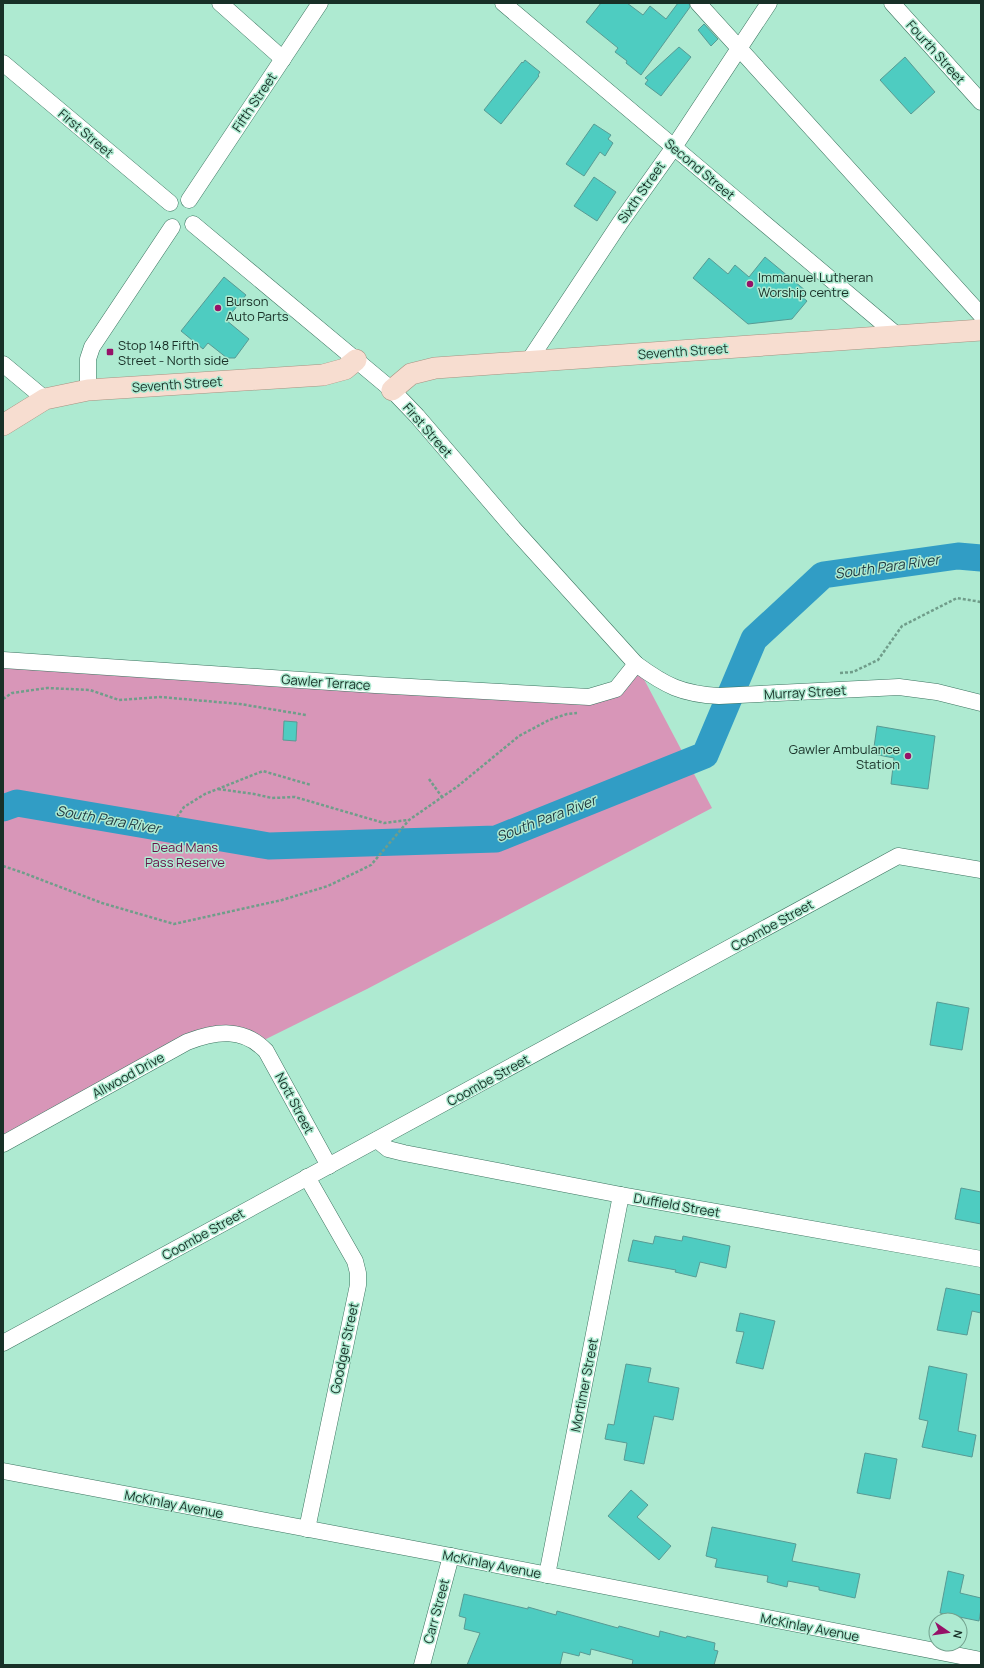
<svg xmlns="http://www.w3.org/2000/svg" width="984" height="1668" viewBox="0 0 984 1668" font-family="Manrope,sans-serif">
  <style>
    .green { fill: #d896b8 }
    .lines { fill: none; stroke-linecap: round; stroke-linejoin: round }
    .river { stroke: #319dc5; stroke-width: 27 }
    .building { fill: #4eccc1; stroke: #589b94 }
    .minor-casing { stroke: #3c7460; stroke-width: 17 }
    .major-casing { stroke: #a69281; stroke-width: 22 }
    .path { stroke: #709d8a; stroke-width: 2.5; stroke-dasharray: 3 2; stroke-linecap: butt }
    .minor { stroke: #fff; stroke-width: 16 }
    .major { stroke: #f7ddd0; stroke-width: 21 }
    .poi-dot { fill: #961168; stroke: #aeead1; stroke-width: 1.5 }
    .labels { text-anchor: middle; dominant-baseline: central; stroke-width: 3; stroke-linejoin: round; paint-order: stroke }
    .street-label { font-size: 13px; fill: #183027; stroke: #aeead1 }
    .poi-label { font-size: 13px; fill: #183027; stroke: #aeead1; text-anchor: start }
    .park-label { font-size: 13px; fill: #6b114a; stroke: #aeead1 }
    .water-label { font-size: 14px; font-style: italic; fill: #1d343e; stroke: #aeead1 }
  </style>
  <rect width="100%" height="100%" fill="#aeead1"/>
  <!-- green -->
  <path class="green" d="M3,660L589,697L616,689L636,664L712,808L367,989L258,1043L218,1034L3,1144Z"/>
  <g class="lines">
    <!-- river -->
    <path class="river" d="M3,808L17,803L269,846L496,839L705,755L754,639L823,575L958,556L981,558"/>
  </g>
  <!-- building -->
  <g class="building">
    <path d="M601,3H627L643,15L650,6L666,19L678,3H689L690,7L641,75L626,63L627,61L615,52L618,48L586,22Z"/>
    <path d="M704,24L718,39L711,46L698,30Z"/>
    <path d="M679,47L691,57L661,96L645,84L648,80L645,78Z"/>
    <path d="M905,57L935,92L911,114L880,80Z"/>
    <path d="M525,60L540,72L538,75L539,76L501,124L484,110L522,62L523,63Z"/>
    <path d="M594,124L611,135L608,139L613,143L605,156L600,152L584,176L566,164Z"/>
    <path d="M594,177L616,192L597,221L574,206Z"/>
    <path d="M765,257L806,291L802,297L807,301L792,319L748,324L693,278L709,258L728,274L735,265L749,277Z"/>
    <path d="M224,277L246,295L226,320L249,339L235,358H227L208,343L203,349L181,331Z"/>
    <path d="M284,721L297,722L296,741L283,740Z"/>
    <path d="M877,726L935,736L928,789L891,784L894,758L873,754Z"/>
    <path d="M937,1002L969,1008L962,1050L930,1045Z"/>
    <path d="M961,1188L981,1192V1224L955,1219Z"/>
    <path d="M655,1236L682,1241L683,1236L730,1246L726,1268L700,1262L696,1277L675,1272L676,1270L628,1261L633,1240L653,1244Z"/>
    <path d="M946,1288L981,1295V1313L972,1311L967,1335L937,1330Z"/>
    <path d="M740,1313L775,1321L763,1369L736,1363L744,1332L736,1331Z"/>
    <path d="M626,1364L651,1368L648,1382L679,1388L673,1420L654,1416L644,1464L624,1460L627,1443L605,1439L608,1424L614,1425Z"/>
    <path d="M929,1366L967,1374L958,1431L976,1435L972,1457L922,1447L928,1421L919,1419Z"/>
    <path d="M865,1453L897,1459L890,1499L857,1493Z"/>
    <path d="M631,1490L648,1505L637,1517L671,1546L659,1560L608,1516Z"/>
    <path d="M712,1527L796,1544L792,1561L860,1574L855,1598L819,1590V1587L788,1581L787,1587L767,1582L768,1576L715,1567L717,1559L706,1556Z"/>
    <path d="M948,1571L964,1575L960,1593L981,1598V1609L979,1621L940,1613Z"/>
    <path d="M464,1594L528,1609V1607L556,1615L557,1611L618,1628L619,1626L659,1637L660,1631L686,1638L687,1636L715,1643L714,1650L718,1651L714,1665H632L633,1660L591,1649L590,1655L580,1652L579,1656L563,1652L560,1665H467L480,1633L464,1629L466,1618L459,1616Z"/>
  </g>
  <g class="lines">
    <defs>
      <g id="minor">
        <path d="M220,3L283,59"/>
        <path d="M503,3L898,336"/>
        <path d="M698,3L981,315"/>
        <path d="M892,3L981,102"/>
        <path d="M3,63L170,203"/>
        <path d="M189,200L320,3"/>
        <path d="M193,224L392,390L417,416L513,528L636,664C666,686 682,694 719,696L899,687L937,692L981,703"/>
        <path d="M528,362L620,223L674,147L769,3"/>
        <path d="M3,364L45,399"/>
        <path d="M88,390V359L92,347L172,227"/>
        <path d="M3,660L375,685L589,697L616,689L636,664"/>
        <path d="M377,1140L388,1149L404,1153L621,1195L981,1259"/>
        <path d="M3,1144L187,1042C216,1031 243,1027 266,1051L329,1166"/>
        <path d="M3,1343L898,856L981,870"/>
        <path d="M3,1471L451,1556L981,1660"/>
        <path d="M307,1529L358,1285V1273L355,1261L307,1177"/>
        <path d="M547,1575L621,1195"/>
        <path d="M422,1665L451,1556"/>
      </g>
      <g id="major">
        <path d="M392,390L411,374L435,368L981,330"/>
        <path d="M3,425L45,399L88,390L323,375L345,369L356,360"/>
      </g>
    </defs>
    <!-- minor casing -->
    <use href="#minor" class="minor-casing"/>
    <!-- major casing -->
    <use href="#major" class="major-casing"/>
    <!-- path -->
    <g class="path">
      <path d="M840,673L853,672L878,660L902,626L957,598L981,602"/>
      <path d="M3,699L12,693L47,688L90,690L119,700L160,697L240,704L306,715"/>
      <path d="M429,779L442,797"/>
      <path d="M218,789L254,794L272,798L295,797L384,823L408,820"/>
      <path d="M177,817L184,807L205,794L263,771L311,785"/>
      <path d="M3,866L21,872L102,903L174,924L282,900L328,886L371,865L409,820L458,786L519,736L549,720L567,714L577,713"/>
    </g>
    <!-- minor -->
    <use href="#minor" class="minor"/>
    <!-- major -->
    <use href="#major" class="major"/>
  </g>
  <!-- markers -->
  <g class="poi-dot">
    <circle cx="750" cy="284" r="4"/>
    <circle cx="218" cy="308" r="4"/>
    <rect x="106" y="348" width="8" height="8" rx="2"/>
    <circle cx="908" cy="756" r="4"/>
  </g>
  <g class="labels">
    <!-- street labels -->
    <g class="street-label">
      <text transform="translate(936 52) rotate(48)">Fourth Street</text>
      <text transform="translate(254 102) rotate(-56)">Fifth Street</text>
      <text transform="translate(86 133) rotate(40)">First Street</text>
      <text transform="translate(700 169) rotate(40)">Second Street</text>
      <text transform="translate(641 192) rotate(-55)">Sixth Street</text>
      <text transform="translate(683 351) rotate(-4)">Seventh Street</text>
      <text transform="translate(177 384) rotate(-4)">Seventh Street</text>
      <text transform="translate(428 430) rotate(49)">First Street</text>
      <text transform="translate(326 682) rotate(4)">Gawler Terrace</text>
      <text transform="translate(805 692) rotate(-3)">Murray Street</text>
      <text transform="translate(772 925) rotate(-29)">Coombe Street</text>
      <text transform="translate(128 1075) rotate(-29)">Allwood Drive</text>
      <text transform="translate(488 1080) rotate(-29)">Coombe Street</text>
      <text transform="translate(295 1103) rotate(62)">Nott Street</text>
      <text transform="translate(677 1205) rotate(10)">Duffield Street</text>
      <text transform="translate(203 1234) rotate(-29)">Coombe Street</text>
      <text transform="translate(344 1348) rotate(-78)">Goodger Street</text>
      <text transform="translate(584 1385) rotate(-79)">Mortimer Street</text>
      <text transform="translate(174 1504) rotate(11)">McKinlay Avenue</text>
      <text transform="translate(492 1564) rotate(11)">McKinlay Avenue</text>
      <text transform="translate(436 1611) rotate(-75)">Carr Street</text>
      <text transform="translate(810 1627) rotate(11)">McKinlay Avenue</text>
    </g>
    <!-- poi labels -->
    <g class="poi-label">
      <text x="758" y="277">Immanuel Lutheran<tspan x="758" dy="15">Worship centre</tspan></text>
      <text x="226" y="301">Burson<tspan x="226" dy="15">Auto Parts</tspan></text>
      <text x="118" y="345">Stop 148 Fifth<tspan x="118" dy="15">Street - North side</tspan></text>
      <text x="900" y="749" text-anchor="end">Gawler Ambulance<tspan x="900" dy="15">Station</tspan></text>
    </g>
    <!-- park labels -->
    <g class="park-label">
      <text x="185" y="847">Dead Mans<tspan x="185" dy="15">Pass Reserve</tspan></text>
    </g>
    <!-- water labels -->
    <g class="water-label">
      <text transform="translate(887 566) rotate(-8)">South Para River</text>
      <text transform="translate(546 818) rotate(-21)">South Para River</text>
      <text transform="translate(108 819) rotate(10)">South Para River</text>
    </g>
  </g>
  <!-- border -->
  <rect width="984" height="1668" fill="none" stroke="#183027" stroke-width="8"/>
  <!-- north arrow -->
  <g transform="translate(948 1632) rotate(103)"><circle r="19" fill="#aeead1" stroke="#72a08d"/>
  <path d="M0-3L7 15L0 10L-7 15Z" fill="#961168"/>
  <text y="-6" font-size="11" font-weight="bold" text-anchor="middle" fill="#183027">N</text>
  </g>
</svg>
